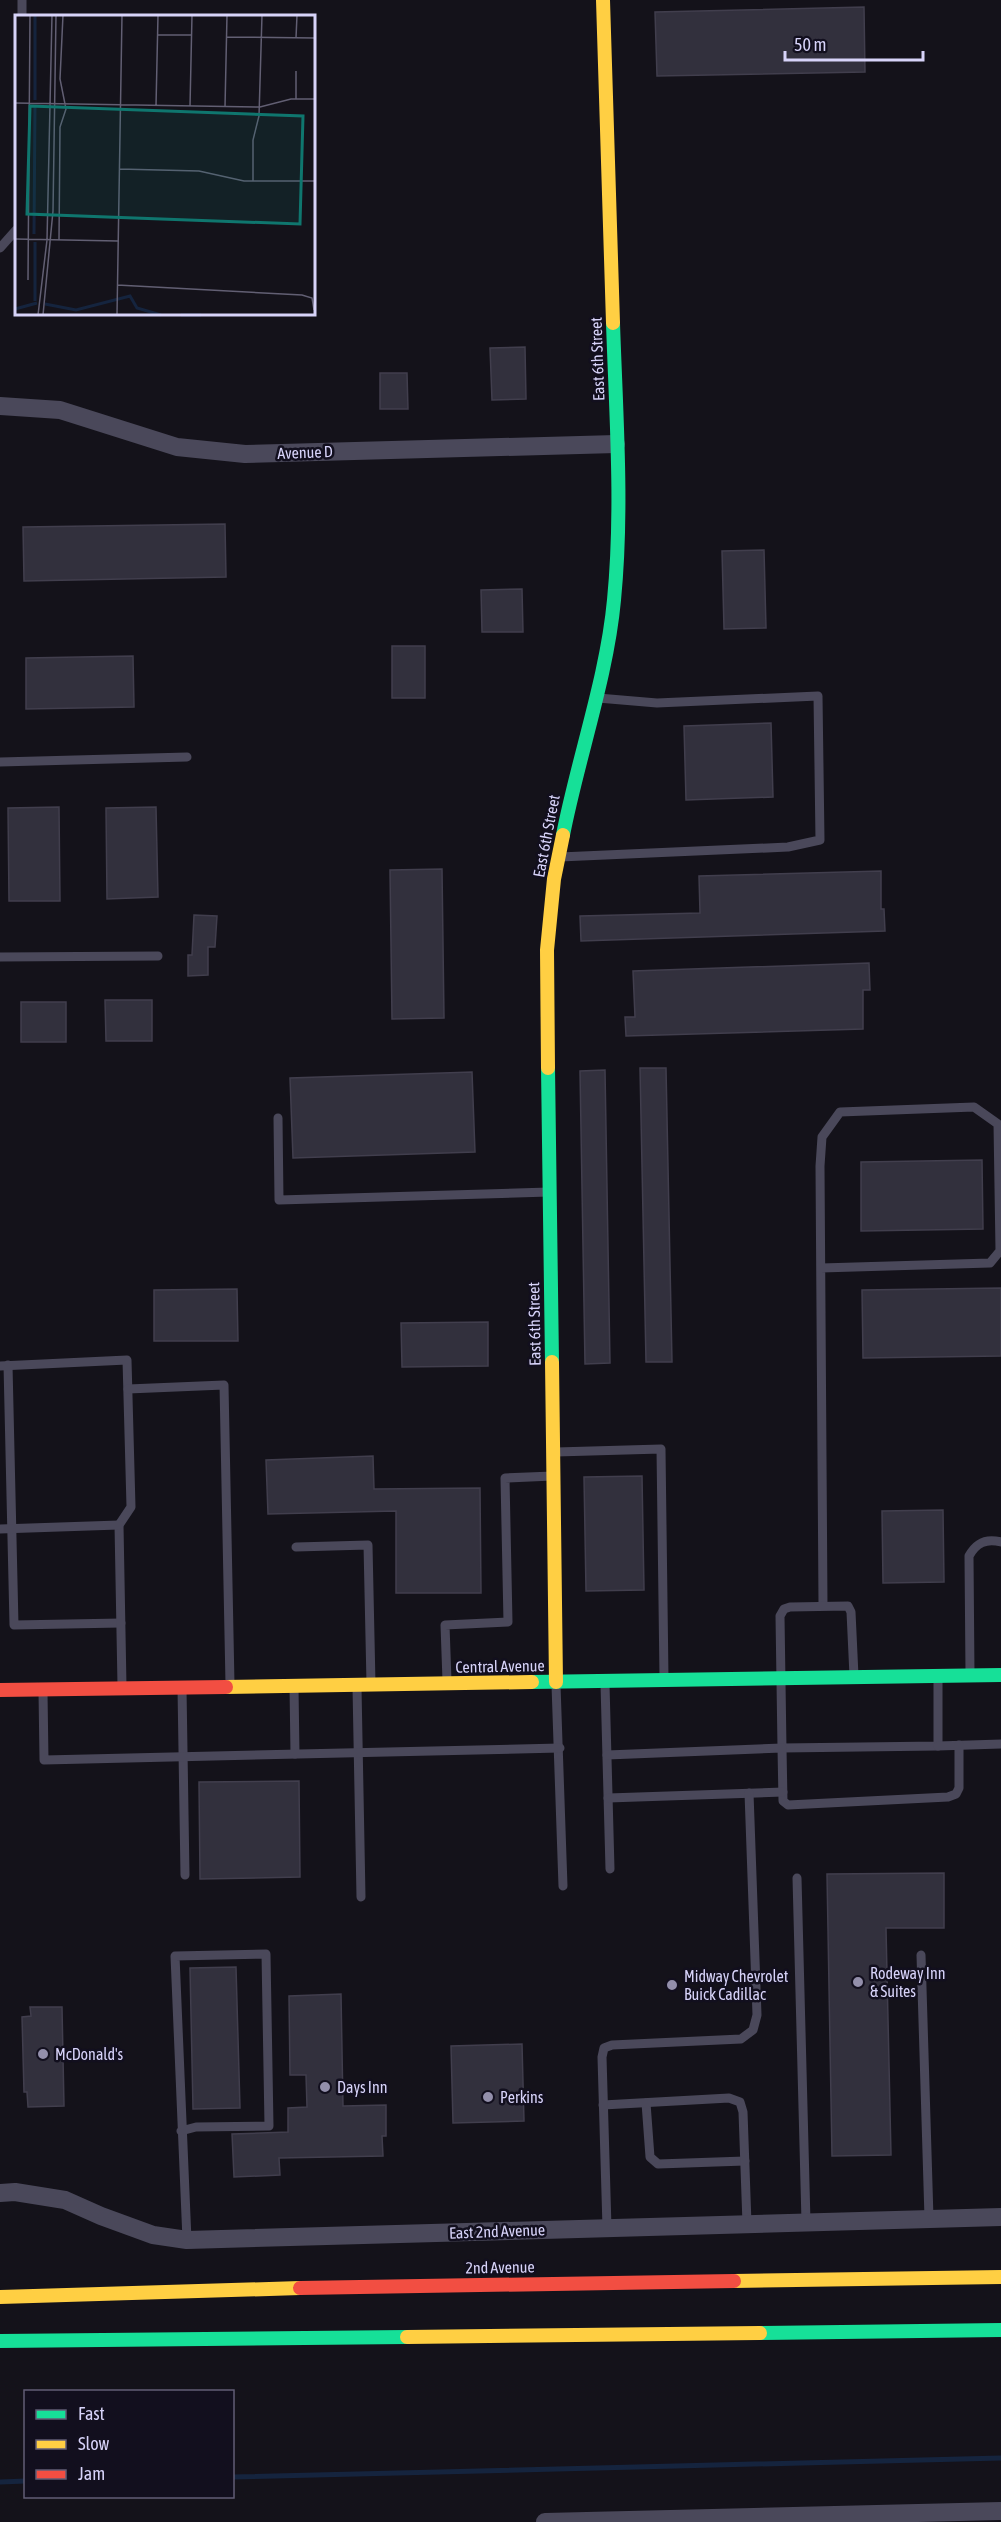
<svg xmlns="http://www.w3.org/2000/svg" width="1001" height="2522" viewBox="0 0 1001 2522" font-family="'Asap Condensed',sans-serif">
  <style>
    .lines { fill: none; stroke-linecap: round; stroke-linejoin: round }
    .stream { stroke: #15243e; stroke-width: 5 }
    .building { fill: #32303d; stroke: #413e4d; stroke-width: 1.5 }
    .lane { stroke: #4a485a; stroke-width: 9 }
    .street { stroke: #4a485a; stroke-width: 18 }
    .fast { stroke: #16e098; stroke-width: 14 }
    .slow { stroke: #ffcf43; stroke-width: 14 }
    .jam { stroke: #f24e42; stroke-width: 14 }
    .poi-dot { fill: #938fab; stroke: #120f1e; stroke-width: 2 }
    .labels { text-anchor: middle; dominant-baseline: central; stroke-width: 5; stroke-linejoin: round; paint-order: stroke }
    .street-label { font-size: 16px; fill: #d7d3f9; stroke: #120f1e }
    .poi-label { font-size: 16px; fill: #d7d3f9; stroke: #120f1e; text-anchor: start }
    .inset-river { fill: none; stroke: #15243e; stroke-width: 3 }
    .inset-road { fill: none; stroke: #625f73; stroke-width: 1.5 }
    .view { fill: #0f766e; fill-opacity: 0.15; stroke: #0f766e; stroke-width: 3 }
    .inset-edge { fill: none; stroke: #d7d3f9; stroke-width: 3 }
  </style>
  <rect width="100%" height="100%" fill="#14121a"/>
  <g class="lines">
    <!-- stream -->
    <g class="stream">
      <path d="M232,2477L1001,2458"/>
      <path d="M0,2482L26,2481"/>
    </g>
  </g>
  <!-- building -->
  <g class="building">
    <path d="M864,7L865,72L657,76L655,12Z"/>
    <path d="M525,347L526,399L492,400L490,348Z"/>
    <path d="M380,373H407L408,409H380Z"/>
    <path d="M225,524L226,577L24,581L23,527Z"/>
    <path d="M764,550L766,628L724,629L722,551Z"/>
    <path d="M522,589L523,632H482L481,590Z"/>
    <rect x="392" y="646" width="33" height="52"/>
    <path d="M133,656L134,707L26,709V658Z"/>
    <path d="M771,723L773,797L686,800L684,726Z"/>
    <path d="M59,807L60,901H9L8,808Z"/>
    <path d="M156,807L158,897L107,899L106,808Z"/>
    <path d="M442,869L444,1018L392,1019L390,870Z"/>
    <path d="M881,871V909H884L885,931L581,941L580,916L700,913L699,876Z"/>
    <path d="M194,915L217,916L215,947H208V975L188,976V955H192Z"/>
    <path d="M869,963L870,990H863V1029L626,1036L625,1017H635L633,971Z"/>
    <path d="M105,1000H152V1041H106Z"/>
    <rect x="21" y="1002" width="45" height="40"/>
    <path d="M640,1068H666L672,1362H646Z"/>
    <path d="M605,1070L610,1363L585,1364L580,1071Z"/>
    <path d="M472,1072L475,1152L293,1158L290,1078Z"/>
    <path d="M982,1160L983,1229L861,1231V1162Z"/>
    <path d="M1001,1288V1356L863,1358L862,1290Z"/>
    <path d="M237,1289L238,1341H154V1290Z"/>
    <path d="M488,1322V1366L402,1367L401,1323Z"/>
    <path d="M373,1456L374,1489L480,1488L481,1593H396V1511L268,1514L266,1460Z"/>
    <path d="M642,1476L644,1590L586,1591L584,1477Z"/>
    <path d="M943,1510L944,1582L883,1583L882,1511Z"/>
    <path d="M299,1781L300,1877L200,1879L199,1782Z"/>
    <path d="M944,1873V1928H886L891,2155L832,2156L827,1874Z"/>
    <path d="M236,1967L240,2108L193,2109L190,1968Z"/>
    <path d="M341,1994L343,2106L386,2105V2136H382L383,2156L279,2158L280,2175L234,2177L232,2134L288,2132V2108L307,2107L306,2075H290L289,1996Z"/>
    <path d="M30,2007H62L64,2106L28,2107L27,2092H24L22,2017L31,2016Z"/>
    <path d="M522,2044L524,2121L453,2123L451,2046Z"/>
  </g>
  <g class="lines">
    <!-- lane -->
    <g class="lane">
      <path d="M22,0V16"/>
      <path d="M0,248L16,230"/>
      <path d="M0,762L187,757"/>
      <path d="M560,857L788,847L820,840L818,696L657,703L598,698"/>
      <path d="M0,957L158,956"/>
      <path d="M278,1118L279,1200L549,1192"/>
      <path d="M821,1268L990,1263L1000,1251L998,1124L974,1107L840,1112L822,1137L820,1166L823,1605"/>
      <path d="M8,1365L14,1625L121,1623"/>
      <path d="M0,1366L127,1360L131,1507L119,1525L122,1686"/>
      <path d="M128,1389L224,1385L230,1684"/>
      <path d="M556,1452L661,1449L664,1678"/>
      <path d="M0,1529L119,1525"/>
      <path d="M296,1547L368,1545L371,1684"/>
      <path d="M970,1674L969,1556C976,1543 986,1538 1001,1542"/>
      <path d="M854,1676L851,1612L848,1606L790,1607L784,1609L780,1616L782,1748L938,1746V1679"/>
      <path d="M447,1681L445,1625L508,1622L505,1478L553,1476"/>
      <path d="M605,1684L610,1869"/>
      <path d="M556,1685L563,1886"/>
      <path d="M294,1687L295,1754"/>
      <path d="M357,1687L361,1897"/>
      <path d="M182,1688L185,1875"/>
      <path d="M43,1692L44,1760L560,1748"/>
      <path d="M938,1746L1001,1744"/>
      <path d="M607,1755L782,1748L783,1801L788,1805L948,1797L956,1794L959,1788V1745"/>
      <path d="M608,1798L783,1792"/>
      <path d="M797,1878L806,2222"/>
      <path d="M921,1955L929,2218"/>
      <path d="M646,2103L650,2157L658,2164L745,2161"/>
      <path d="M603,2105L729,2098L740,2102L743,2112L747,2224"/>
      <path d="M181,2131L196,2127L269,2126L266,1954L175,1956L187,2240"/>
      <path d="M607,2228L602,2057L604,2048L612,2045L741,2039L753,2030L757,2015L749,1793"/>
    </g>
    <!-- street -->
    <g class="street">
      <path d="M0,406L60,410L177,447L245,454L616,444"/>
      <path d="M0,2193L15,2192L65,2200L101,2216L153,2235L187,2240L1001,2217"/>
      <path d="M545,2522L1001,2511"/>
    </g>
    <!-- fast -->
    <g class="fast">
      <path d="M563,835C578,758 607,677 614,600C623,508 616,415 613,323"/>
      <path d="M548,1068L552,1362"/>
      <path d="M532,1682L1001,1675"/>
      <path d="M760,2333L1001,2330"/>
      <path d="M0,2341L407,2337"/>
    </g>
    <!-- slow -->
    <g class="slow">
      <path d="M603,0L613,323"/>
      <path d="M548,1068L547,950L554,879L563,835"/>
      <path d="M552,1362L556,1682"/>
      <path d="M226,1687L532,1682"/>
      <path d="M734,2281L1001,2277"/>
      <path d="M0,2297L300,2288"/>
      <path d="M407,2337L760,2333"/>
    </g>
    <!-- jam -->
    <g class="jam">
      <path d="M0,1690L226,1687"/>
      <path d="M300,2288L734,2281"/>
    </g>
  </g>
  <!-- markers -->
  <g class="poi-dot">
    <circle cx="858" cy="1982" r="6"/>
    <circle cx="672" cy="1985" r="6"/>
    <circle cx="43" cy="2054" r="6"/>
    <circle cx="325" cy="2087" r="6"/>
    <circle cx="488" cy="2097" r="6"/>
  </g>
  <g class="labels">
    <!-- street labels -->
    <g class="street-label">
      <text transform="translate(597 359) rotate(-92)">East 6th Street</text>
      <text transform="translate(305 452) rotate(-2)">Avenue D</text>
      <text transform="translate(546 836) rotate(-79)">East 6th Street</text>
      <text transform="translate(534 1324) rotate(-91)">East 6th Street</text>
      <text transform="translate(500 1666) rotate(-1)">Central Avenue</text>
      <text transform="translate(497 2231) rotate(-2)">East 2nd Avenue</text>
      <text transform="translate(500 2267) rotate(-1)">2nd Avenue</text>
    </g>
    <!-- poi labels -->
    <g class="poi-label">
      <text x="870" y="1973">Rodeway Inn<tspan x="870" dy="18">&amp; Suites</tspan></text>
      <text x="684" y="1976">Midway Chevrolet<tspan x="684" dy="18">Buick Cadillac</tspan></text>
      <text x="55" y="2054">McDonald's</text>
      <text x="337" y="2087">Days Inn</text>
      <text x="500" y="2097">Perkins</text>
    </g>
  </g>
  <!-- overview -->
  <g transform="translate(15 15)">
    <rect width="300" height="300" fill="#14121a"/>
    <path class="inset-river" d="M20,85V0M19,219L20,91M20,286V227M30,289L61,295L115,281L122,293L146,300M0,294L22,288M166,300H186"/>
    <path class="inset-road" d="M142,20H176M212,22L300,23M281,23L282,0M281,56V84M0,88L245,92L276,84H300M141,91L143,0M175,91L177,0M210,92L212,0M104,154L184,156L229,166H300M238,166V125L244,101L247,0M0,224L103,226M44,225L45,112L51,94L45,64L48,0M13,265L15,0M102,270L287,280L297,283L299,295M23,300L32,225L37,0M28,300L38,196L41,0M102,300L107,0"/>
    <path class="view" d="M15,91L288,101L285,209L12,199Z"/>
    <rect width="300" height="300" class="inset-edge"/>
  </g>
  <!-- legend -->
  <rect x="24" y="2390" width="210" height="108" fill="#120f1e" stroke="#615d76" stroke-width="1.5"/>
  <rect x="36" y="2410" width="30" height="9" fill="#16e098" stroke="#615d76" stroke-width="1.5"/>
  <text x="78" y="2420" font-size="18" fill="#d7d3f9">Fast</text>
  <rect x="36" y="2440" width="30" height="9" fill="#ffcf43" stroke="#615d76" stroke-width="1.5"/>
  <text x="78" y="2450" font-size="18" fill="#d7d3f9">Slow</text>
  <rect x="36" y="2470" width="30" height="9" fill="#f24e42" stroke="#615d76" stroke-width="1.5"/>
  <text x="78" y="2480" font-size="18" fill="#d7d3f9">Jam</text>
  <!-- scale -->
  <path d="M785 51v9h138v-9" fill="none" stroke="#d7d3f9" stroke-width="3"/>
  <text x="794" y="51" font-size="18" fill="#d7d3f9" stroke="#120f1e" stroke-width="4.5" paint-order="stroke">50 m</text>
</svg>
